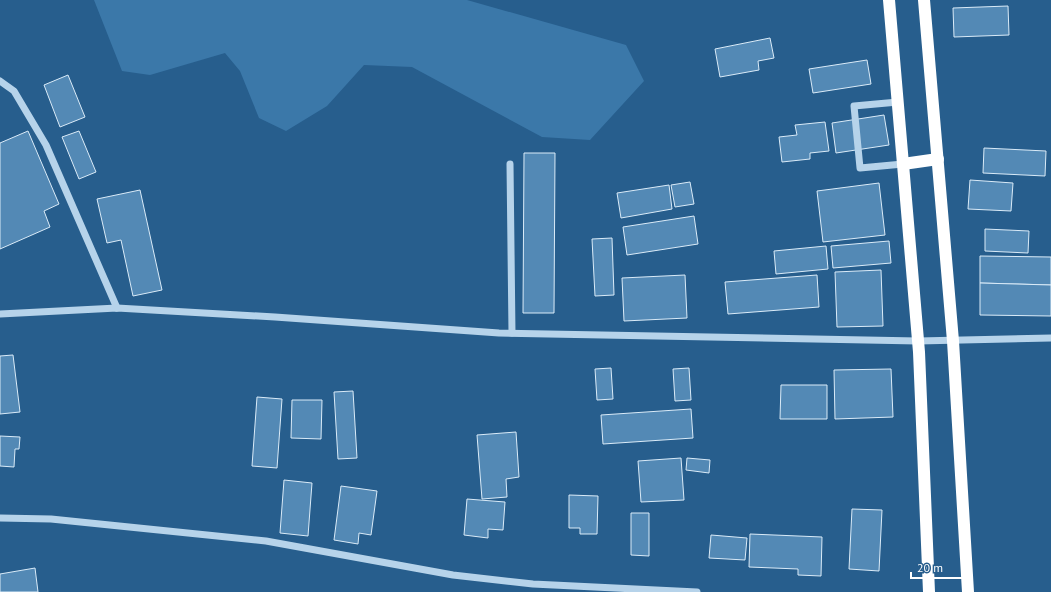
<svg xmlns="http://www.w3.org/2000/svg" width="1051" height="592" viewBox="0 0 1051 592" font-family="'PT Sans',sans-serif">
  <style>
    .green { fill: #3b78a9 }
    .building { fill: #5389b5; stroke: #daebf8 }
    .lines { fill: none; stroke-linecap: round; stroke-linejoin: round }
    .minor { stroke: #b6d3ea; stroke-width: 7 }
    .highway { stroke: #fff; stroke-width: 12 }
  </style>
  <rect width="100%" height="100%" fill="#275e8d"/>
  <!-- green -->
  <path class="green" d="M94,0H467L626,45L644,81L590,140L542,137L412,67L364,65L327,106L286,131L259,118L240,71L225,53L150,75L122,71Z"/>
  <!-- building -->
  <g class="building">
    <path d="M1008,6L1009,35L954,37L953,8Z"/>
    <path d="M770,38L774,58L758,61L759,70L720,77L715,49Z"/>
    <path d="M867,60L871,84L813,93L809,69Z"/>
    <path d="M68,75L85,117L60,127L44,85Z"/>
    <path d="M884,115L889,145L836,153L832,123Z"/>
    <path d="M825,122L829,151L810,153V159L782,162L779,137L797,135L795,125Z"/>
    <path d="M28,131L59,204L44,211L50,227L0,249V143Z"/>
    <path d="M79,131L96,172L79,179L62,137Z"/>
    <path d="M984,148L1046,151L1045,176L983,173Z"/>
    <path d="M524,153H555L554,313H523Z"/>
    <path d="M970,180L1013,183L1011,211L968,209Z"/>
    <path d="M690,182L694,204L675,207L671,185Z"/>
    <path d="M879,183L885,235L823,242L817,191Z"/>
    <path d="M669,185L672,209L621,218L617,193Z"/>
    <path d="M140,190L162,290L133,296L121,240L107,243L97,199Z"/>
    <path d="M694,216L698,244L627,255L623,227Z"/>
    <path d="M985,229L1029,231L1028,253L985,251Z"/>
    <path d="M612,238L614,295L595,296L592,239Z"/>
    <path d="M889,241L891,263L833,268L831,246Z"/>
    <path d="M826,246L828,269L776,274L774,251Z"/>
    <path d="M980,256L1051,257V285L980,283Z"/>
    <path d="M881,270L883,326L837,327L835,272Z"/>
    <path d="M685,275L687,318L624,321L622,278Z"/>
    <path d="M817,275L819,307L728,314L725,282Z"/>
    <path d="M980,283L1051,285V316L980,315Z"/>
    <path d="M13,355L20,412L0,414V356Z"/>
    <path d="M611,368L613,399L597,400L595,369Z"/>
    <path d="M689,368L691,400L675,401L673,369Z"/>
    <path d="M891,369L893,417L835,419L834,370Z"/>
    <path d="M781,385H827V419H780Z"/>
    <path d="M353,391L357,458L338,459L334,392Z"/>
    <path d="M257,397L282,399L277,468L252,466Z"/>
    <path d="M292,400H322L321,439L291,438Z"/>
    <path d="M691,409L693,438L603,444L601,415Z"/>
    <path d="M516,432L519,477L506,479L507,497L482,499L477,435Z"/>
    <path d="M0,436L20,437L19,449H15L14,467L0,466Z"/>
    <path d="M681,458L684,500L641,502L638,461Z"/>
    <path d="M687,458L710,460L709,473L686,470Z"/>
    <path d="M284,480L312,483L308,536L280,533Z"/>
    <path d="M341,486L377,491L371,535L359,533L358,544L334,540Z"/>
    <path d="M569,495L598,496L597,534H580V528H569Z"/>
    <path d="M467,499L505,502L503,530L488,529V538L464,535Z"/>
    <path d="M852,509L882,510L879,571L849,569Z"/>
    <path d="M631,513H649V556L631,555Z"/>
    <path d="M750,534L822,537L821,576L798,575V569L749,567Z"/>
    <path d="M711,535L747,538L745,560L709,558Z"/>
    <path d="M35,568L38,592H0V574Z"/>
  </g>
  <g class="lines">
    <!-- minor -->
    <g class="minor">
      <path d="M0,81L14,91L46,145L117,308"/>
      <path d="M898,102L854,106L860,168L903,164"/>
      <path d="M510,164L512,333"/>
      <path d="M0,314L117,308L275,317L499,333L918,341L1051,338"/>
      <path d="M0,518L51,519L266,541L453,575L533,584L697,592"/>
    </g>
    <!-- highway -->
    <g class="highway">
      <path d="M889,0L919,352L929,592"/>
      <path d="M924,0L953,341L968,592"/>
      <path d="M903,164L938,159"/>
    </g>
  </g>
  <!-- scale -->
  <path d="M911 572v6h56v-6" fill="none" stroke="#ffffff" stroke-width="2"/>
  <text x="917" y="572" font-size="12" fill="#ffffff" stroke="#275e8d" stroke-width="3" paint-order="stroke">20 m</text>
</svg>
